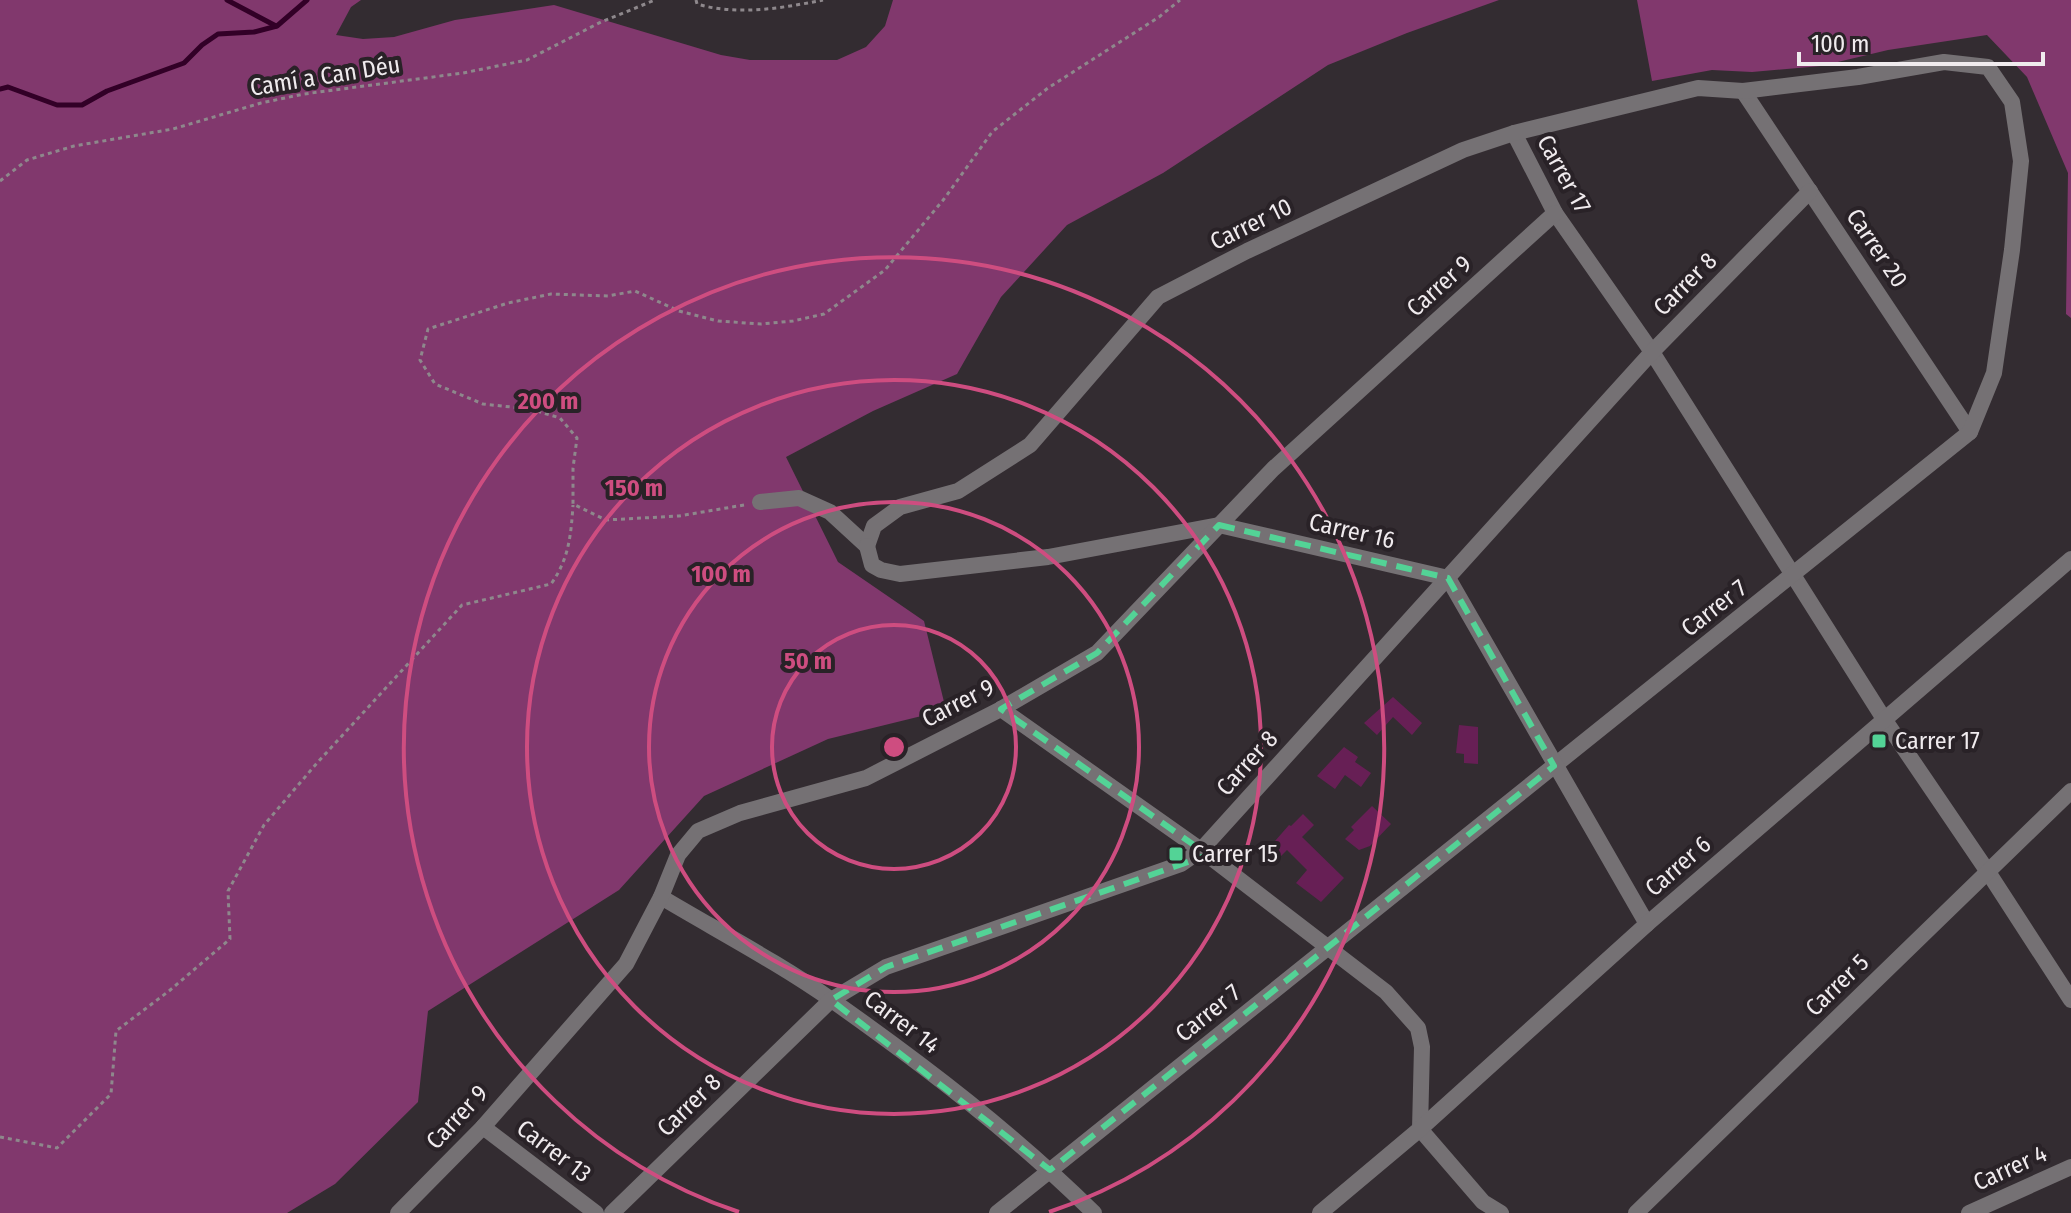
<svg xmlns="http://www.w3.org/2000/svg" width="2071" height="1213" viewBox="0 0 2071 1213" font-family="'Fira Sans Condensed',sans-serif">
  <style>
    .forest { fill: #81386d }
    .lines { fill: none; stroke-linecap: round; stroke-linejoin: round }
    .stream { stroke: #320027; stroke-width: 5 }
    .building { fill: #671f55 }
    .path { stroke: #8e888c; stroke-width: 3; stroke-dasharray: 4 4; stroke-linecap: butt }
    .minor { stroke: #757174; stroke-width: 16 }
    .marked { fill: none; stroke: #53d396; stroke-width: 6; stroke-dasharray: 16 10; stroke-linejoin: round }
    .ring { fill: none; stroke: #ce4d80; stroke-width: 4 }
    .poi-dot { fill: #53d396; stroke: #292227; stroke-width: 3 }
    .labels { text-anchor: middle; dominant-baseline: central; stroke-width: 8; stroke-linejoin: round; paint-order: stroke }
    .street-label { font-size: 24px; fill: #f0ebee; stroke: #292227 }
    .poi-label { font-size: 24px; fill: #f0ebee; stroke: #292227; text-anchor: start }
    .centre { fill: #ce4d80; stroke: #292227; stroke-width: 4 }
    .ring-label { font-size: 24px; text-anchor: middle; font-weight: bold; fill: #ce4d80; stroke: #292227; stroke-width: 8; stroke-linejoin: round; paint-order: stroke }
  </style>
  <rect width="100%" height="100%" fill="#332c31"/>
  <!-- forest -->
  <g class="forest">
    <path d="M0,0H361L351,7L336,35L363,39L394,37L455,20L554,5L721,55L750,60H837L866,47L885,26L893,0H1499L1407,33L1328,65L1163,173L1067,225L1001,297L957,374L873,411L786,457L838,562L924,621L946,710L828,739L704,796L619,890L428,1011L418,1102L335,1184L287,1213H0Z"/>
    <path d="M1637,0H2071V318L2066,314L2068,173L2027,77L1987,35L1888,50L1821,66L1752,72L1712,70L1652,81Z"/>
  </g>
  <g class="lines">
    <!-- stream -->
    <g class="stream">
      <path d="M227,0L276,26"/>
      <path d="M0,89L8,87L57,105H82L107,91L184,63L202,45L218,34L254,32L277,26L307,0"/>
    </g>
  </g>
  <!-- building -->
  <g class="building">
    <path d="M1393,697L1422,723L1412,735L1393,717L1377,735L1364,723Z"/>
    <path d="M1459,725L1478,727V764L1464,763V754L1456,753Z"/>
    <path d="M1344,747L1358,757L1355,762L1371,773L1361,787L1345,775L1335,789L1317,776Z"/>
    <path d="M1372,806L1391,824L1370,846L1359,850L1345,839L1354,830L1351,827Z"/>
    <path d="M1303,814L1314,825L1302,837L1344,878L1321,902L1296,883L1307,870L1287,850L1272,865L1262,856L1289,825L1291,826Z"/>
  </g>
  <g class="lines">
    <!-- path -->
    <g class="path">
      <path d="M696,0L697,4C737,16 783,8 823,0"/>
      <path d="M0,181L27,160L74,146L173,129L261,103L304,94L463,73L527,60L601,22L655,0"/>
      <path d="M744,505L679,516L606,520L573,504V468L577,438L560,418L530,409L483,404L435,384L420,360L428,329L508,303L551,294L608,296L635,291L679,311L718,321L761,324L793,321L824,314L885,270L944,199L992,132L1048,88L1159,17L1180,0"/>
      <path d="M0,1137L57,1148L111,1094L116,1031L169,991L230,939L228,891L264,825L317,763L462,605L551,584C569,559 571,535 573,505"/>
    </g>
    <!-- minor -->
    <g class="minor">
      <path d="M1743,91L1970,432"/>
      <path d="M1514,133L1555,213L1652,352L1884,719L1988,872L2071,1000"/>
      <path d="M760,502L799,498L830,512L867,546"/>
      <path d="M867,546L874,526L900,507L958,491L1030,445L1158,297L1247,251L1463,150L1514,133L1698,88L1743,91L1858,77L1944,62L1988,67L2012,102L2021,161L2012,250L1994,373L1970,432L997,1213"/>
      <path d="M867,546L872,565L881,570L900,574L1048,557L1219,525L1448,578L1647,924"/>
      <path d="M1001,709L1201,850L1386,992L1418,1028L1422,1047L1420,1129L1483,1202L1501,1213"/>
      <path d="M661,897C718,931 779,963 833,1001C925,1066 1014,1134 1094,1213"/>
      <path d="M483,1127L596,1213"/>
      <path d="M398,1213L483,1127L626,964L661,897L678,855L698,831L740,813L866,778L1001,709L1097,653L1273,469L1555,213"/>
      <path d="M612,1213L831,1000L886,967L1181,864L1201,850L1652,352L1810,191"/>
      <path d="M1320,1213L1420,1129L1647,924L2071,559"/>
      <path d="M1636,1213L2071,791"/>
      <path d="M1969,1213L2071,1167"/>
    </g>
  </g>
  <!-- marked area -->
  <path class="marked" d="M1219,525L1448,578L1554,766L1050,1170L831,1000L886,967L1208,855L1001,709L1097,653Z"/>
  <!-- distance rings -->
  <g class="ring">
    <circle cx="894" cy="747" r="122"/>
    <circle cx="894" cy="747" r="245"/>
    <circle cx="894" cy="747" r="367"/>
    <path d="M739 1212A490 490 0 1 1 1049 1212"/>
  </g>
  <!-- markers -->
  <g class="poi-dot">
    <rect x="1871" y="733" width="16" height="16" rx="4"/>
    <rect x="1168" y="846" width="16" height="16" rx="4"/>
  </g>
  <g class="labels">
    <!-- street labels -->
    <g class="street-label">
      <text transform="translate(325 76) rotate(-9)">Camí a Can Déu</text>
      <text transform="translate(1564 174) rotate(61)">Carrer 17</text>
      <text transform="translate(1251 224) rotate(-26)">Carrer 10</text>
      <text transform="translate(1877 248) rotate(56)">Carrer 20</text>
      <text transform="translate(1685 284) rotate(-45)">Carrer 8</text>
      <text transform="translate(1439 286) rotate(-42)">Carrer 9</text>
      <text transform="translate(1352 531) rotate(13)">Carrer 16</text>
      <text transform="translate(1714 608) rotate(-38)">Carrer 7</text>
      <text transform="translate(958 703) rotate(-27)">Carrer 9</text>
      <text transform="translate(1247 763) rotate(-48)">Carrer 8</text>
      <text transform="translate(1678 866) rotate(-41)">Carrer 6</text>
      <text transform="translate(1837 985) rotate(-44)">Carrer 5</text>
      <text transform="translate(1208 1013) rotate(-39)">Carrer 7</text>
      <text transform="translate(902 1022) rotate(37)">Carrer 14</text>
      <text transform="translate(689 1105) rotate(-44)">Carrer 8</text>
      <text transform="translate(457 1117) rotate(-47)">Carrer 9</text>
      <text transform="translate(554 1151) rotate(37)">Carrer 13</text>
      <text transform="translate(2010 1168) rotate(-24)">Carrer 4</text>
    </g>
    <!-- poi labels -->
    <g class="poi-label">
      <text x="1895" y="741">Carrer 17</text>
      <text x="1192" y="854">Carrer 15</text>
    </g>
  </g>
  <circle cx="894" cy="747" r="12" class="centre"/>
  <g class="ring-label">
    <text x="548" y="409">200 m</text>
    <text x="634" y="496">150 m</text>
    <text x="721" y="582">100 m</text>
    <text x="808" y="669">50 m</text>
  </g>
  <!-- scale -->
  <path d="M1799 52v12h244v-12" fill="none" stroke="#f0ebee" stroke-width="4"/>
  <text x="1811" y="52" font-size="24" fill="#f0ebee" stroke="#292227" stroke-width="6" paint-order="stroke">100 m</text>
</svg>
